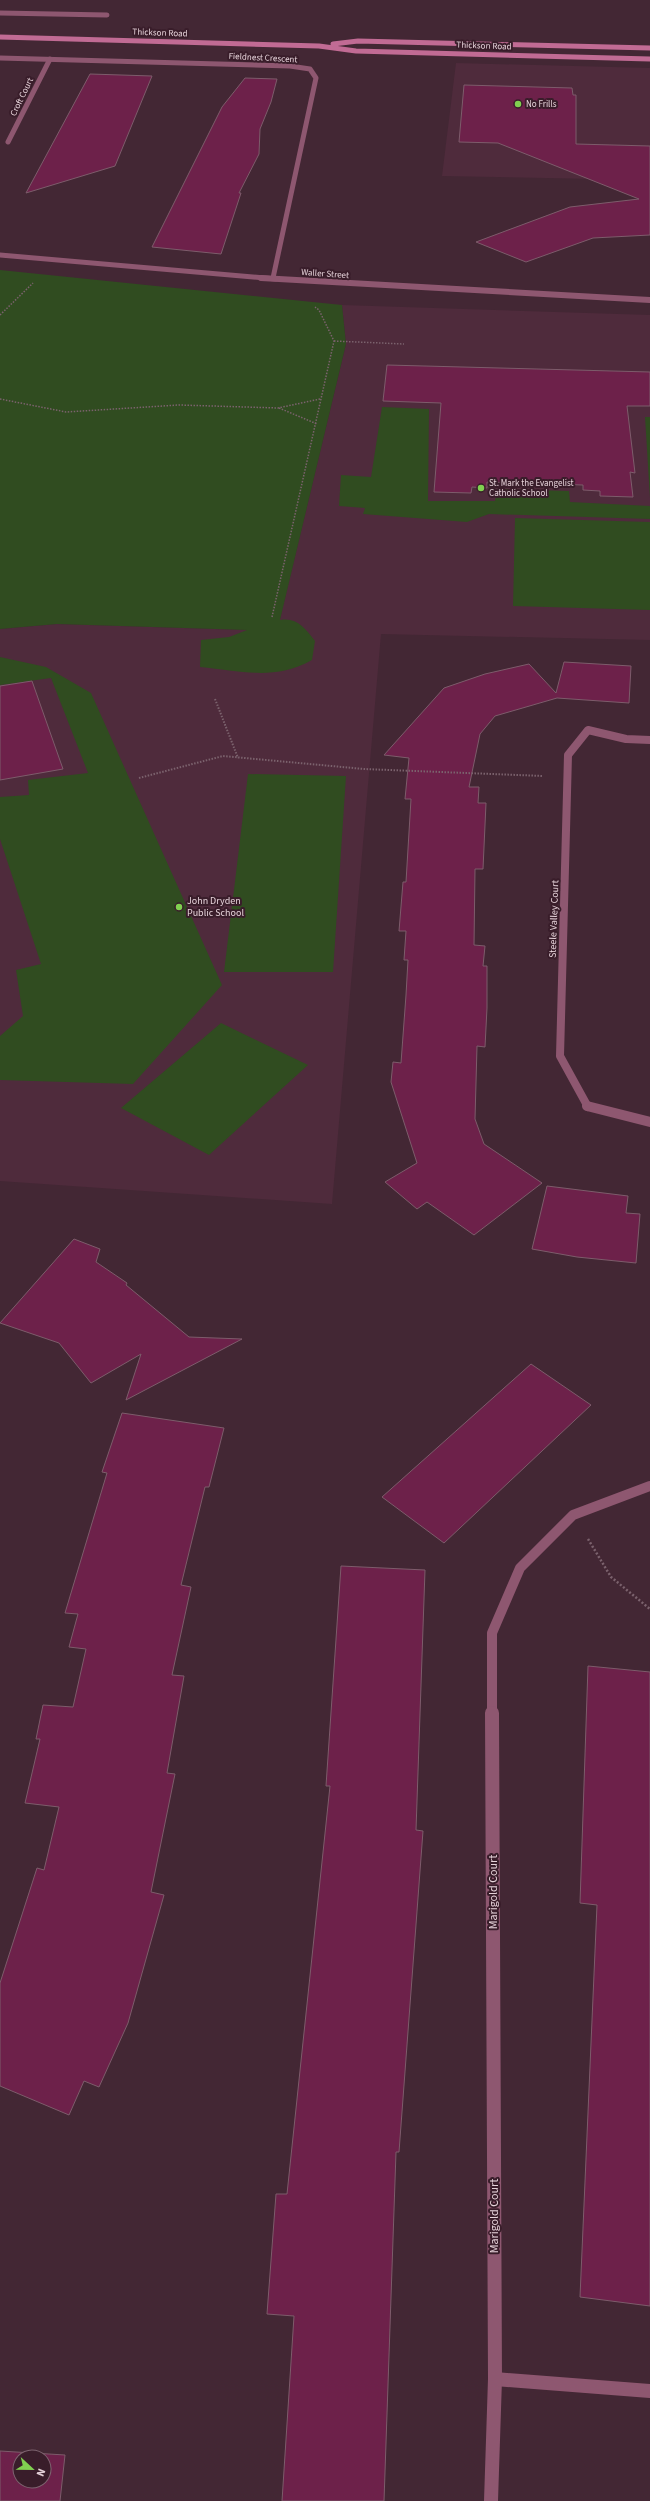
<svg xmlns="http://www.w3.org/2000/svg" width="650" height="2501" viewBox="0 0 650 2501" font-family="'Source Sans 3',sans-serif">
  <style>
    .built { fill: #4f2b3c }
    .green { fill: #304c20 }
    .building { fill: #6d214a; stroke: #7d5c6b; fill-rule: evenodd }
    .lines { fill: none; stroke-linecap: round; stroke-linejoin: round }
    .path-far2 { stroke: #7b626d; stroke-width: 1.5; stroke-dasharray: 1.5 1.5; stroke-linecap: butt }
    .path-far1 { stroke: #7b626d; stroke-width: 2; stroke-dasharray: 1.5 1.5; stroke-linecap: butt }
    .path { stroke: #7b626d; stroke-width: 2.5; stroke-dasharray: 2 2; stroke-linecap: butt }
    .minor-far4 { stroke: #8e5770; stroke-width: 5 }
    .minor-far3 { stroke: #8e5770; stroke-width: 6 }
    .minor-far2 { stroke: #8e5770; stroke-width: 8 }
    .minor-far1 { stroke: #8e5770; stroke-width: 10 }
    .minor { stroke: #8e5770; stroke-width: 14 }
    .secondary { stroke: #c16b94; stroke-width: 5 }
    .poi-dot { fill: #81d050; stroke: #391d2a; stroke-width: 1.5 }
    .labels { text-anchor: middle; dominant-baseline: central; stroke-width: 4; stroke-linejoin: round; paint-order: stroke }
    .far-street-label { font-size: 9px; fill: #e5d2d9; stroke: #391d2a }
    .far-poi-label { font-size: 9px; fill: #e5d2d9; stroke: #391d2a; text-anchor: start }
    .poi-label { font-size: 10px; fill: #e5d2d9; stroke: #391d2a; text-anchor: start }
    .street-label { font-size: 10px; fill: #e5d2d9; stroke: #391d2a }
    .near-street-label { font-size: 12px; fill: #e5d2d9; stroke: #391d2a }
  </style>
  <rect width="100%" height="100%" fill="#432734"/>
  <!-- built -->
  <g class="built">
    <path d="M456,63L650,68V180L442,176Z"/>
    <path d="M342,305L650,315V640L381,634L332,1204L0,1181V629L57,624L277,631L346,344Z"/>
  </g>
  <!-- green -->
  <g class="green">
    <path d="M0,270L342,305L346,344L280,620C297,617 305,628 315,641L312,660C274,681 242,671 200,667L201,640L229,637L247,630L57,624L0,629Z"/>
    <path d="M382,407L429,409L428,501H495L497,489L569,491L570,502L650,506V519L489,514L467,522L363,514L365,508L339,506L341,475L371,477Z"/>
    <path d="M645,417H650V498Z"/>
    <path d="M515,518L650,522V610L513,606Z"/>
    <path d="M0,657L46,667L91,693L222,985L133,1084L0,1080V1036L23,1016L16,970L41,964L0,839V797L29,795L28,780L88,773L51,678L0,685Z"/>
    <path d="M248,774L346,776L333,972H224Z"/>
    <path d="M221,1023L308,1065L209,1155L121,1108Z"/>
  </g>
  <!-- building -->
  <g class="building">
    <path d="M90,74L152,76L115,166L26,193Z"/>
    <path d="M245,78L277,79L271,102L260,129L259,154L239,193H241L221,254L152,247L222,107Z"/>
    <path d="M464,85L572,88L573,95H576V144L650,146V235L593,238L526,262L476,242L570,207L639,199L498,143L459,142Z"/>
    <path d="M387,365L650,372V406H627L635,473L630,472L633,497L600,496V491L583,490V485L487,482V488L472,487L471,493L434,492L441,403L383,401Z"/>
    <path d="M564,662L631,666L629,703L557,698L495,716L480,734L469,787H479L478,803H486L483,869H475L474,945L485,946L483,966H487V1008L485,1047L477,1046L475,1119L484,1144L542,1183L474,1235L427,1202L417,1209L385,1182L417,1163L391,1082L393,1062L401,1063L406,995L408,960H404L406,931H399L403,882H406L411,799H405L409,758L384,755L444,688L485,674L529,664L556,693Z"/>
    <path d="M32,681L63,769L0,780V686Z"/>
    <path d="M547,1186L628,1196L626,1213L640,1214L636,1263L577,1257L532,1249Z"/>
    <path d="M74,1239L100,1249L96,1262L127,1283L126,1285L189,1337L242,1339L126,1400L141,1354L91,1383L59,1343L0,1323Z"/>
    <path d="M531,1364L591,1405L444,1543L382,1497Z"/>
    <path d="M122,1413L224,1428L209,1487H205L181,1585L191,1587L172,1675L184,1676L167,1773L175,1774L151,1892L164,1895L128,2023L99,2087L84,2081L69,2115L0,2086V1983L37,1868L44,1870L59,1807L25,1803L40,1739H36L43,1705L73,1707L86,1649L69,1647L78,1614L65,1613L107,1473L102,1472Z"/>
    <path d="M341,1566L425,1570L416,1830L423,1831L399,2152H396L384,2501H282L294,2316L267,2314L276,2194H287L330,1786H326Z"/>
    <path d="M588,1666L650,1672V2306L580,2297L597,1905L580,1903Z"/>
    <path d="M0,2451L65,2455L60,2501H0ZM20,2457H44V2481H20Z"/>
  </g>
  <g class="lines">
    <!-- path-far2 -->
    <g class="path-far2">
      <path d="M0,315L33,283"/>
      <path d="M334,341L404,344"/>
      <path d="M0,399L66,412L179,405L278,408L320,399"/>
      <path d="M279,408L317,424"/>
      <path d="M272,617L334,341L319,310L315,307"/>
    </g>
    <!-- path-far1 -->
    <g class="path-far1">
      <path d="M215,699L238,758"/>
      <path d="M139,778L223,756L364,769L543,776"/>
    </g>
    <!-- path -->
    <path class="path" d="M588,1539L611,1577L650,1609"/>
    <!-- minor-far4 -->
    <g class="minor-far4">
      <path d="M0,13L107,15"/>
      <path d="M0,58L290,66L310,69L316,78L273,278"/>
      <path d="M8,142L50,59"/>
      <path d="M0,255L276,279"/>
    </g>
    <!-- minor-far3 -->
    <path class="minor-far3" d="M261,278L650,300"/>
    <!-- minor-far2 -->
    <path class="minor-far2" d="M588,1107L560,1056L568,755L588,730L626,739L650,740"/>
    <!-- minor-far1 -->
    <g class="minor-far1">
      <path d="M587,1106L650,1122"/>
      <path d="M492,1714V1633L520,1568L573,1515L650,1486"/>
    </g>
    <!-- minor -->
    <g class="minor">
      <path d="M495,2379L650,2391"/>
      <path d="M491,2501L495,2379L492,1713"/>
    </g>
    <!-- secondary -->
    <g class="secondary">
      <path d="M0,37L319,46L356,51L650,59"/>
      <path d="M333,44L358,41L650,48"/>
    </g>
  </g>
  <!-- markers -->
  <g class="poi-dot">
    <circle cx="518" cy="104" r="4"/>
    <circle cx="481" cy="488" r="4"/>
    <circle cx="179" cy="907" r="4"/>
  </g>
  <g class="labels">
    <!-- far-street labels -->
    <g class="far-street-label">
      <text transform="translate(160 33) rotate(2)">Thickson Road</text>
      <text transform="translate(484 46) rotate(2)">Thickson Road</text>
      <text transform="translate(263 58) rotate(3)">Fieldnest Crescent</text>
      <text transform="translate(22 97) rotate(-64)">Croft Court</text>
      <text transform="translate(325 274) rotate(4)">Waller Street</text>
    </g>
    <!-- far-poi labels -->
    <g class="far-poi-label">
      <text x="526" y="104">No Frills</text>
      <text x="489" y="483">St. Mark the Evangelist<tspan x="489" dy="10">Catholic School</tspan></text>
    </g>
    <!-- poi labels -->
    <g class="poi-label">
      <text x="187" y="901">John Dryden<tspan x="187" dy="12">Public School</tspan></text>
    </g>
    <!-- street labels -->
    <g class="street-label">
      <text transform="translate(554 919) rotate(-88)">Steele Valley Court</text>
    </g>
    <!-- near-street labels -->
    <g class="near-street-label">
      <text transform="translate(493 1892) rotate(-90)">Marigold Court</text>
      <text transform="translate(494 2216) rotate(-90)">Marigold Court</text>
    </g>
  </g>
  <!-- north arrow -->
  <g transform="translate(32 2469) rotate(112)"><circle r="19" fill="#391d2a" stroke="#7e6570"/>
  <path d="M0-3L7 15L0 10L-7 15Z" fill="#81d050"/>
  <text y="-6" font-size="11" font-weight="bold" text-anchor="middle" fill="#e5d2d9">N</text>
  </g>
</svg>
